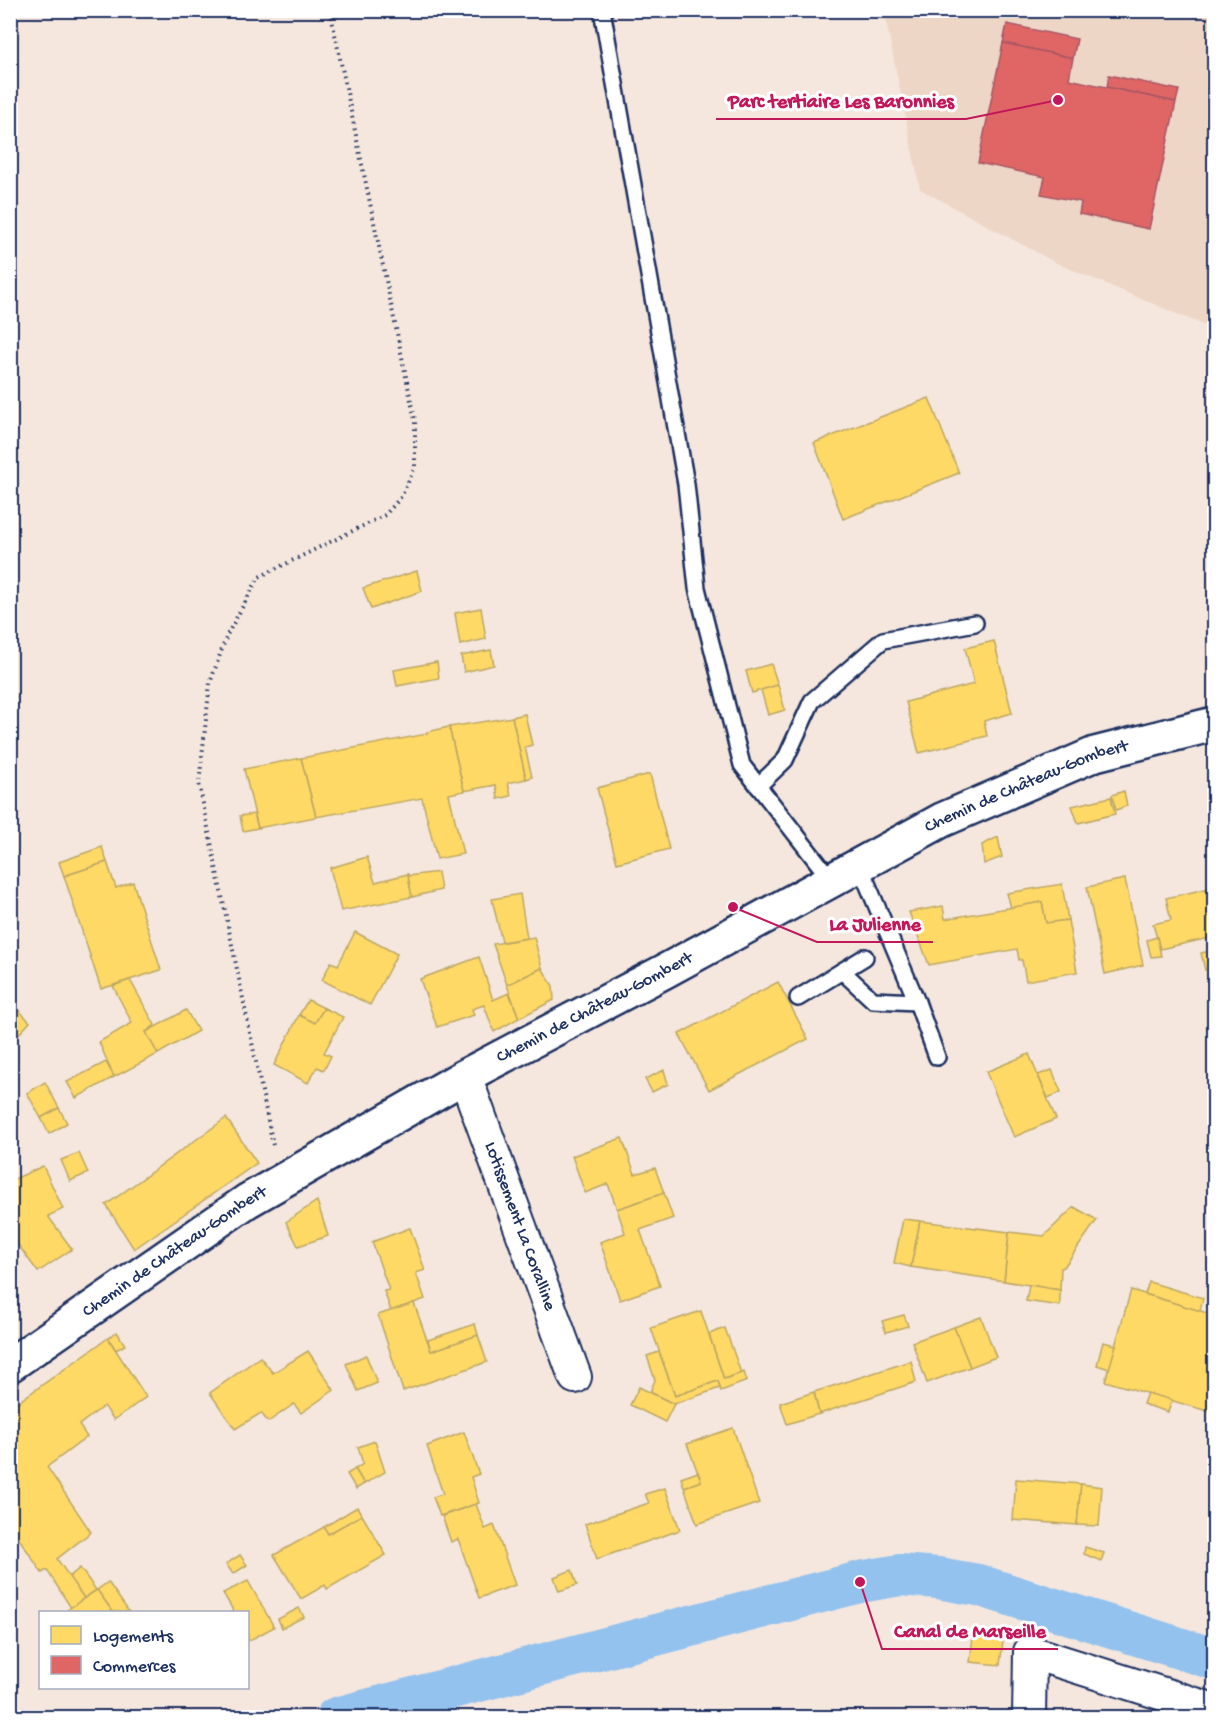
<svg xmlns="http://www.w3.org/2000/svg" width="1225" height="1728" viewBox="0 0 1225 1728" font-family="'Gochi Hand',sans-serif">
  <style>
    .built { fill: #eed6c7 }
    .homes { fill: #ffd966; stroke: #bba664; stroke-width: 1.5 }
    .shops { fill: #e06666; stroke: #a55664; stroke-width: 1.5 }
    .lines { fill: none; stroke-linecap: round; stroke-linejoin: round }
    .canal { stroke: #93c2ee; stroke-width: 42 }
    .service-casing { stroke: #1b2f5e; stroke-width: 20 }
    .minor-casing { stroke: #1b2f5e; stroke-width: 36 }
    .tertiary-casing { stroke: #1b2f5e; stroke-width: 38 }
    .path { stroke: #1b2f5e; stroke-width: 4; stroke-dasharray: 1.5 4.5; stroke-linecap: butt }
    .service { stroke: #fff; stroke-width: 15 }
    .minor { stroke: #fff; stroke-width: 32 }
    .tertiary { stroke: #fff; stroke-width: 33 }
    .labels { text-anchor: middle; dominant-baseline: central; stroke-width: 6; stroke-linejoin: round; paint-order: stroke }
    .street-label { font-size: 18px; fill: #1b2f5e; stroke: #fff }
    .leader { fill: none; stroke: #c2185b; stroke-width: 2 }
    .callout-dot { fill: #c2185b; stroke: #fff; stroke-width: 2 }
    .callout-label { font-size: 20px; text-anchor: middle; font-weight: bold; fill: #c2185b; stroke: #fff; stroke-width: 6; stroke-linejoin: round; paint-order: stroke }
  </style>
  <rect width="100%" height="100%" fill="#f5e7de"/>
  <filter id="ink" filterUnits="userSpaceOnUse"><feTurbulence type="fractalNoise" baseFrequency=".0167" numOctaves="2"/><feDisplacementMap in="SourceGraphic" scale="12" xChannelSelector="R" yChannelSelector="G"/><feConvolveMatrix kernelMatrix="1 2 1 2 8 2 1 2 1" color-interpolation-filters="sRGB"/></filter>
  <g filter="url(#ink)">
    <!-- built -->
    <path class="built" d="M884,11H1214V270L1208,327L1056,263L920,189Z"/>
    <!-- homes -->
    <g class="homes">
      <path d="M929,398L959,473L843,519L814,443Z"/>
      <path d="M417,571L422,591L371,609L363,588Z"/>
      <path d="M481,608L486,639L460,645L455,613Z"/>
      <path d="M994,641L1012,713L984,721L987,736L919,753L906,702L974,684L965,648Z"/>
      <path d="M491,650L494,665L464,672L461,656Z"/>
      <path d="M437,662L439,678L397,686L394,670Z"/>
      <path d="M771,664L778,685L752,693L746,671Z"/>
      <path d="M778,685L785,710L768,715L761,690Z"/>
      <path d="M525,714L532,745L525,747L532,777L526,779L512,717Z"/>
      <path d="M512,717L526,779L508,783L511,796L498,799L496,785L464,791L449,727Z"/>
      <path d="M449,727L464,791L449,794L463,854L437,859L422,798L316,817L301,758L427,734V732Z"/>
      <path d="M301,758L316,817L258,828L244,769Z"/>
      <path d="M650,774L669,849L617,863L597,788Z"/>
      <path d="M1124,791L1127,806L1116,810L1112,795Z"/>
      <path d="M1111,797L1115,814L1078,823L1072,806Z"/>
      <path d="M254,814L258,828L243,831L240,816Z"/>
      <path d="M998,837L1002,857L984,864L982,845Z"/>
      <path d="M102,847L107,862L64,876L59,862Z"/>
      <path d="M367,857L375,882L408,874L412,897L341,911L330,868Z"/>
      <path d="M107,862L116,888L133,882L161,970L101,989L64,876Z"/>
      <path d="M438,872L441,890L412,897L408,876Z"/>
      <path d="M1125,879L1143,965L1105,974L1087,887Z"/>
      <path d="M1062,884L1068,920L1046,923L1042,902L1011,908L1007,893Z"/>
      <path d="M1214,887V937L1160,949L1153,924L1171,920L1166,898Z"/>
      <path d="M520,894L527,938L502,942L492,899Z"/>
      <path d="M1042,902L1046,923L1068,920L1077,972L1026,981L1022,960H1019L1017,949L929,965L909,912L943,906L945,919Z"/>
      <path d="M355,932L397,954L370,1005L322,980L331,962L338,965Z"/>
      <path d="M534,937L542,968L507,985L493,944Z"/>
      <path d="M1157,937L1161,956L1151,957L1147,940Z"/>
      <path d="M1214,950V968L1205,970L1201,953Z"/>
      <path d="M479,957L493,1000L509,993L519,1018L494,1032L484,1005L472,1009L474,1015L437,1027L420,979Z"/>
      <path d="M542,968L553,986L554,1000L519,1018L507,985Z"/>
      <path d="M130,980L155,1025L146,1032L158,1054L114,1077L99,1042L132,1023L113,986Z"/>
      <path d="M778,982L808,1039L709,1090L679,1034Z"/>
      <path d="M308,1000L324,1008L315,1023L299,1015Z"/>
      <path d="M11,1002L30,1022L18,1035L10,1028Z"/>
      <path d="M324,1008L343,1017L324,1053L331,1056L324,1070L317,1067L308,1083L274,1065L299,1015L315,1023Z"/>
      <path d="M186,1010L198,1031L158,1054L146,1032Z"/>
      <path d="M1029,1054L1056,1119L1014,1137L986,1072Z"/>
      <path d="M106,1062L114,1077L76,1098L67,1082Z"/>
      <path d="M664,1070L668,1084L652,1092L645,1079Z"/>
      <path d="M1052,1070L1061,1092L1048,1098L1038,1075Z"/>
      <path d="M45,1082L59,1108L41,1118L27,1093Z"/>
      <path d="M59,1108L67,1123L49,1134L41,1118Z"/>
      <path d="M226,1118L257,1163L134,1249L106,1205Z"/>
      <path d="M622,1138L635,1174L655,1168L664,1193L617,1209L608,1184L585,1193L572,1156Z"/>
      <path d="M79,1153L88,1173L70,1181L61,1160Z"/>
      <path d="M43,1166L63,1209L48,1216L72,1249L38,1272L10,1234V1181Z"/>
      <path d="M664,1193L673,1218L640,1230L660,1286L620,1300L600,1242L625,1233L617,1209Z"/>
      <path d="M317,1201L328,1236L298,1246L286,1222Z"/>
      <path d="M1074,1207L1097,1220L1064,1267L1061,1268L1060,1290L1004,1281L1009,1232L1044,1236Z"/>
      <path d="M903,1219L920,1221L911,1267L894,1263Z"/>
      <path d="M920,1221L1009,1232L1004,1281L911,1267Z"/>
      <path d="M410,1228L425,1270L416,1273L425,1299L391,1311L384,1291L389,1290L372,1242Z"/>
      <path d="M1149,1282L1203,1298L1200,1311L1145,1294Z"/>
      <path d="M1029,1285L1060,1290V1306L1026,1301Z"/>
      <path d="M1131,1290L1214,1315V1413L1105,1381Z"/>
      <path d="M414,1303L431,1351L478,1335L487,1362L403,1391L378,1315Z"/>
      <path d="M701,1311L724,1379L744,1372L747,1381L721,1391L718,1381L675,1396L651,1328Z"/>
      <path d="M904,1315L908,1326L886,1332L882,1321Z"/>
      <path d="M981,1317L996,1357L970,1367L954,1327Z"/>
      <path d="M475,1324L478,1335L431,1351L428,1340Z"/>
      <path d="M954,1327L970,1367L927,1383L912,1342Z"/>
      <path d="M725,1328L741,1373L724,1379L709,1334Z"/>
      <path d="M117,1332L125,1345L116,1350L108,1338Z"/>
      <path d="M108,1338L146,1397L114,1420L104,1406L79,1425L87,1437L47,1467L91,1532L57,1559L84,1598L71,1608L47,1570L42,1573L10,1525V1503L14,1500L13,1497L10,1498V1408Z"/>
      <path d="M1103,1342L1116,1345L1109,1369L1097,1365Z"/>
      <path d="M308,1351L334,1390L301,1413L294,1404L268,1422L261,1413L235,1429L210,1393L260,1357L273,1373Z"/>
      <path d="M659,1352L675,1396L718,1381L720,1388L674,1404L650,1392L655,1380L647,1356Z"/>
      <path d="M366,1355L377,1383L358,1391L346,1364Z"/>
      <path d="M911,1361L916,1382L819,1414L814,1392Z"/>
      <path d="M639,1387L674,1404L665,1422L630,1405Z"/>
      <path d="M814,1392L819,1414L787,1424L780,1403Z"/>
      <path d="M1147,1393L1172,1400L1168,1412L1143,1404Z"/>
      <path d="M733,1428L759,1503L697,1524L684,1487L701,1481L687,1444Z"/>
      <path d="M464,1432L479,1474L471,1477L479,1503L440,1516L433,1497L443,1494L427,1446Z"/>
      <path d="M375,1441L385,1472L364,1484L355,1469L363,1464L358,1447Z"/>
      <path d="M355,1469L364,1484L356,1489L347,1474Z"/>
      <path d="M698,1472L701,1481L684,1487L681,1478Z"/>
      <path d="M1016,1479L1081,1484L1077,1525L1013,1520Z"/>
      <path d="M1081,1484L1102,1487L1099,1526L1077,1525Z"/>
      <path d="M665,1488L680,1530L597,1559L585,1524L649,1503L645,1494Z"/>
      <path d="M476,1504L485,1529L494,1525L515,1585L479,1598L458,1539L451,1542L442,1516Z"/>
      <path d="M357,1507L362,1515L328,1534L324,1527Z"/>
      <path d="M362,1515L386,1555L327,1589L325,1585L301,1599L274,1555L324,1527L328,1534Z"/>
      <path d="M1085,1547L1104,1553L1101,1561L1084,1554Z"/>
      <path d="M240,1555L247,1565L233,1574L226,1564Z"/>
      <path d="M80,1568L96,1590L84,1598L69,1577Z"/>
      <path d="M572,1570L577,1585L559,1591L554,1577Z"/>
      <path d="M248,1581L274,1627L248,1641V1612H234L223,1593Z"/>
      <path d="M108,1582L129,1612H113L97,1590Z"/>
      <path d="M97,1590L113,1612H69L67,1610Z"/>
      <path d="M299,1608L304,1617L282,1628L278,1619Z"/>
      <path d="M973,1637L1003,1641L1000,1665L970,1662Z"/>
      <path d="M773,1711L774,1718H730Z"/>
    </g>
    <!-- shops -->
    <g class="shops">
      <path d="M1007,24L1077,39L1073,58L1003,43Z"/>
      <path d="M1003,43L1073,58L1069,79L1176,102L1149,229L1079,214L1081,202L1041,194L1045,177L978,163Z"/>
      <path d="M1109,75L1179,90L1176,102L1107,87Z"/>
    </g>
    <g class="lines">
      <!-- canal -->
      <path class="canal" d="M336,1718L860,1582L900,1575L938,1578L978,1585L1214,1659"/>
      <defs>
        <g id="service">
          <path d="M602,10L686,484L697,588L742,765L832,881"/>
          <path d="M758,786L785,760L812,701L883,640L975,623"/>
          <path d="M859,864L917,1002L937,1057"/>
          <path d="M842,971L873,1000L917,1002"/>
          <path d="M798,998L865,957"/>
        </g>
        <g id="minor">
          <path id="s1" d="M465,1076L575,1377"/>
          <path d="M1029,1718L1030,1652L1214,1710"/>
        </g>
        <g id="tertiary">
          <path id="s2" d="M10,1365L247,1201L465,1076L665,971L942,820L1095,754L1214,724"/>
        </g>
      </defs>
      <!-- service casing -->
      <use href="#service" class="service-casing"/>
      <!-- minor casing -->
      <use href="#minor" class="minor-casing"/>
      <!-- tertiary casing -->
      <use href="#tertiary" class="tertiary-casing"/>
      <!-- path -->
      <path class="path" d="M273,1145L199,784L210,683L227,635L259,577L385,515L401,497L415,467V420L330,10"/>
      <!-- service -->
      <use href="#service" class="service"/>
      <!-- minor -->
      <use href="#minor" class="minor"/>
      <!-- tertiary -->
      <use href="#tertiary" class="tertiary"/>
    </g>
  </g>
  <g class="labels">
    <!-- street labels -->
    <g class="street-label">
      <text stroke="none"><textPath href="#s2" startOffset="1172">Chemin de Château-Gombert</textPath></text>
      <text stroke="none"><textPath href="#s2" startOffset="686">Chemin de Château-Gombert</textPath></text>
      <text stroke="none"><textPath href="#s1" startOffset="160">Lotissement La Coralline</textPath></text>
      <text stroke="none"><textPath href="#s2" startOffset="200">Chemin de Château-Gombert</textPath></text>
    </g>
  </g>
  <!-- callouts -->
  <path class="leader" d="M1058 100L966 119H716M733 907L817 942H933M860 1582L882 1649H1058"/>
  <g class="callout-dot">
    <circle cx="1058" cy="100" r="6"/>
    <circle cx="733" cy="907" r="6"/>
    <circle cx="860" cy="1582" r="6"/>
  </g>
  <g class="callout-label">
    <text x="841" y="107">Parc tertiaire Les Baronnies</text>
    <text x="875" y="930">La Julienne</text>
    <text x="970" y="1637">Canal de Marseille</text>
  </g>
  <!-- margin -->
  <rect width="1225" height="1728" fill="none" stroke="#fff" stroke-width="36"/>
  <rect x="18" y="18" width="1189" height="1692" fill="none" stroke="#1b2f5e" stroke-width="2" filter="url(#ink)"/>
  <!-- legend -->
  <rect x="39" y="1611" width="210" height="78" fill="#ffffff" stroke="#a4acbf" stroke-width="1.5"/>
  <rect x="51" y="1626" width="30" height="18" fill="#ffd966" stroke="#a4acbf" stroke-width="1.5"/>
  <text x="93" y="1641" font-size="18" fill="#1b2f5e">Logements</text>
  <rect x="51" y="1656" width="30" height="18" fill="#e06666" stroke="#a4acbf" stroke-width="1.5"/>
  <text x="93" y="1671" font-size="18" fill="#1b2f5e">Commerces</text>
</svg>
